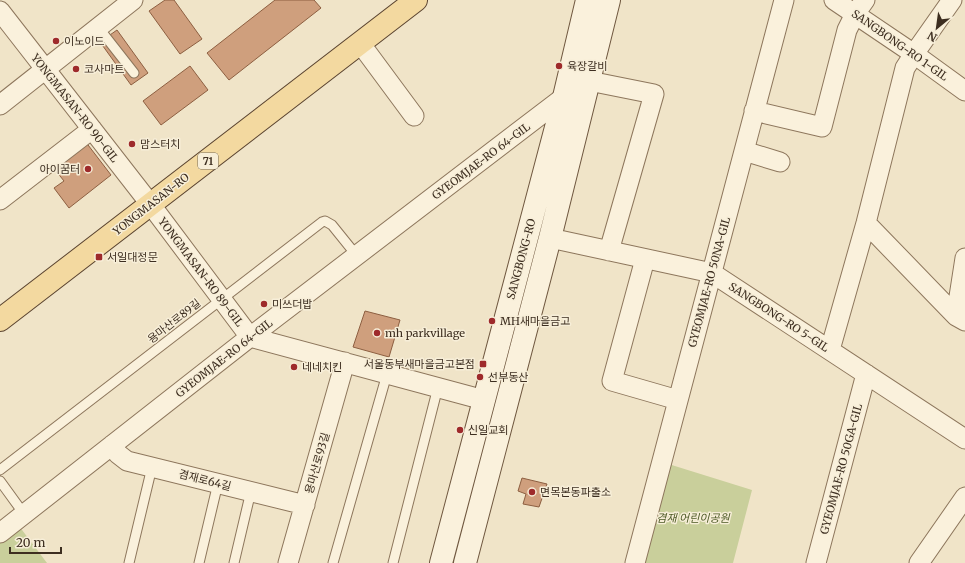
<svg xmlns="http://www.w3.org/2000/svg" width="965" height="563" font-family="Merriweather,'Noto Sans KR',serif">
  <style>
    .green { fill: #c9cf9b }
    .building { fill: #cf9f7d; stroke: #8d5f41 }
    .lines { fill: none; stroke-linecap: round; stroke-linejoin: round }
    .lane-casing { stroke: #8d765c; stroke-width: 11 }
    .street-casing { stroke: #8d765c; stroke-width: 21 }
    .secondary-casing { stroke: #6f573f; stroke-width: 24 }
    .primary-casing { stroke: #5b4430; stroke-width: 24 }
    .lane { stroke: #faf1dc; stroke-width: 9 }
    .street { stroke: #faf1dc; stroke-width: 19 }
    .secondary { stroke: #faf1dc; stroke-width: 22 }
    .primary { stroke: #f3d9a0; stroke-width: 22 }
    .poi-dot { fill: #9e2a2b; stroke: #f7eed8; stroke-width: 1.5 }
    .labels { text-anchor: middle; stroke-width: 3; stroke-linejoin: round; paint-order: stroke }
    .shield { fill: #f7eed8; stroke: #756857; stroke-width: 1 }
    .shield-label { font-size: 10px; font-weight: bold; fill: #3d2e20 }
    .poi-label { font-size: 11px; fill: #3d2e20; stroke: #f7eed8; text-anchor: start }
    .street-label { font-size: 11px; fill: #3d2e20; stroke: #f7eed8 }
    .park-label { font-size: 11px; font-style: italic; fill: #4d5a26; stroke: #f7eed8 }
  </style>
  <rect width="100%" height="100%" fill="#f0e4c8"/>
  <!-- green -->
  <path class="green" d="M662,462l90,28 -19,73h-91z
    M16,522l31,41h-47v-28z"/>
  <!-- building -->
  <path class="building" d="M165,0h9l28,39 -22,15 -31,-43z
    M275,0h39l7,8 -92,72 -22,-27z
    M117,30l31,43 -17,12 -31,-43z
    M190,66l18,24 -47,35 -18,-24z
    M85,141l26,34 -42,33 -15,-20 10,-7 -12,-15z
    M365,311l35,9 -11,37 -36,-10z
    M522,478l25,6 -8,23 -16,-3 3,-10 -8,-3z"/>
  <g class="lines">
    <!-- lane casing -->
    <g class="lane-casing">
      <path id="lane" d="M98,27l36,46
        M0,470l322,-248 3,-1 7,4 25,31
        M0,481l24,33
        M129,563l23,-96
        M199,563l19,-80
        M234,563l17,-72
        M333,563l54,-189
        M393,563l45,-176"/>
    </g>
    <!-- street casing -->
    <g class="street-casing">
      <path id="street" d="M834,0l80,54 51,37
        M0,11l151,194 99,132 234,63
        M360,43l54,73
        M589,81l65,13 -45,157
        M0,105l133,-105
        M754,111l68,16 25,-97 8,-16 10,-14
        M744,151l36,11
        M0,200l92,-71
        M866,223l90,93 9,5
        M550,238l162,35 253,166
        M645,259l-33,122 66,19
        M956,316l9,-58
        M830,350l36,-127 39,-155 9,-14 38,-54
        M112,445l6,9 9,7 178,44
        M0,533l250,-196 314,-240
        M288,563l57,-201
        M635,563l149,-563
        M816,563l50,-189
        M919,563l46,-66"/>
    </g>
    <!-- secondary casing -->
    <g class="secondary-casing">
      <path id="secondary" d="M441,563l123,-466 23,-97
        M465,563l85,-325 59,-238"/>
    </g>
    <!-- primary casing -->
    <g class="primary-casing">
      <path id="primary" d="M0,320l416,-320"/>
    </g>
    <!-- lane -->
    <use href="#lane" class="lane"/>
    <!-- street -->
    <use href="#street" class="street"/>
    <!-- secondary -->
    <use href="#secondary" class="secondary"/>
    <!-- primary -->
    <use href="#primary" class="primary"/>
  </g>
  <!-- markers -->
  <g class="poi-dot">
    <circle cx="56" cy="41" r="4"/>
    <circle cx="559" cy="66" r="4"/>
    <circle cx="76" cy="69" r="4"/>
    <circle cx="132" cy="144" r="4"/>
    <circle cx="88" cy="169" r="4"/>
    <rect x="95" y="253" width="8" height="8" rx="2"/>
    <circle cx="264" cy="304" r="4"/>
    <circle cx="492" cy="321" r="4"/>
    <circle cx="377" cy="333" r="4"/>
    <rect x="479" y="360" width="8" height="8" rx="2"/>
    <circle cx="294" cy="367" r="4"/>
    <circle cx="480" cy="377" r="4"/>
    <circle cx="460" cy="430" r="4"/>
    <circle cx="532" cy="492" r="4"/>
  </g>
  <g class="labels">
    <!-- shield labels -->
    <rect class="shield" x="198" y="153" width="20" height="16" rx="3"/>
    <g class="shield-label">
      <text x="208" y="165">71</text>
    </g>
    <!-- poi labels -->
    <g class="poi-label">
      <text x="64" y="45">이노이드</text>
      <text x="567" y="70">육장갈비</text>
      <text x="84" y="73">코사마트</text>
      <text x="140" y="148">맘스터치</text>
      <text x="80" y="173" text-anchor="end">아이꿈터</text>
      <text x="107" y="261">서일대정문</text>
      <text x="272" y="308">미쓰더밥</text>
      <text x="500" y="325">MH새마을금고</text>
      <text x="385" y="337">mh parkvillage</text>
      <text x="475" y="368" text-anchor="end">서울동부새마을금고본점</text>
      <text x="302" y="371">네네치킨</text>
      <text x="488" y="381">선부동산</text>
      <text x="468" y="434">신일교회</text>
      <text x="540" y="496">면목본동파출소</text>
    </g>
    <!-- street labels -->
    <g class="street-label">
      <text transform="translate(900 45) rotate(35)" y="4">SANGBONG-RO 1-GIL</text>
      <text transform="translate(75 108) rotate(52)" y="4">YONGMASAN-RO 90-GIL</text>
      <text transform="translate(481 161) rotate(-37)" y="4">GYEOMJAE-RO 64-GIL</text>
      <text transform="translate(151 204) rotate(-38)" y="4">YONGMASAN-RO</text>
      <text transform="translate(521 259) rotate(-75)" y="4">SANGBONG-RO</text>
      <text transform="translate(201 272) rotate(53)" y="4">YONGMASAN-RO 89-GIL</text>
      <text transform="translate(709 282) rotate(-75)" y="4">GYEOMJAE-RO 50NA-GIL</text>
      <text transform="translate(779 317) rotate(33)" y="4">SANGBONG-RO 5-GIL</text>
      <text transform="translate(174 321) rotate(-38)" y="4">용마산로89길</text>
      <text transform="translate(224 358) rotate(-38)" y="4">GYEOMJAE-RO 64-GIL</text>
      <text transform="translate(317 463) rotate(-74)" y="4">용마산로93길</text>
      <text transform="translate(841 469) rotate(-75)" y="4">GYEOMJAE-RO 50GA-GIL</text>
      <text transform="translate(205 480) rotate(14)" y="4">겸재로64길</text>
    </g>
    <!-- park labels -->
    <g class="park-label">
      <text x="693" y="522">겸재 어린이공원</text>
    </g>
  </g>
  <!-- north arrow -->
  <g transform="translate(937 28) rotate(209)" stroke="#f7eed8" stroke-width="3" paint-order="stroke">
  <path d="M0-3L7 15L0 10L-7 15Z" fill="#3d2e20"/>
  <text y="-6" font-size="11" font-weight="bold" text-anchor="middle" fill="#3d2e20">N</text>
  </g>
  <!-- scale -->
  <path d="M10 547v6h51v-6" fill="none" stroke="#3d2e20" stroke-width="2"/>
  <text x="16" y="547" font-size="12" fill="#3d2e20" stroke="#f7eed8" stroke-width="3" paint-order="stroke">20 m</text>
</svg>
